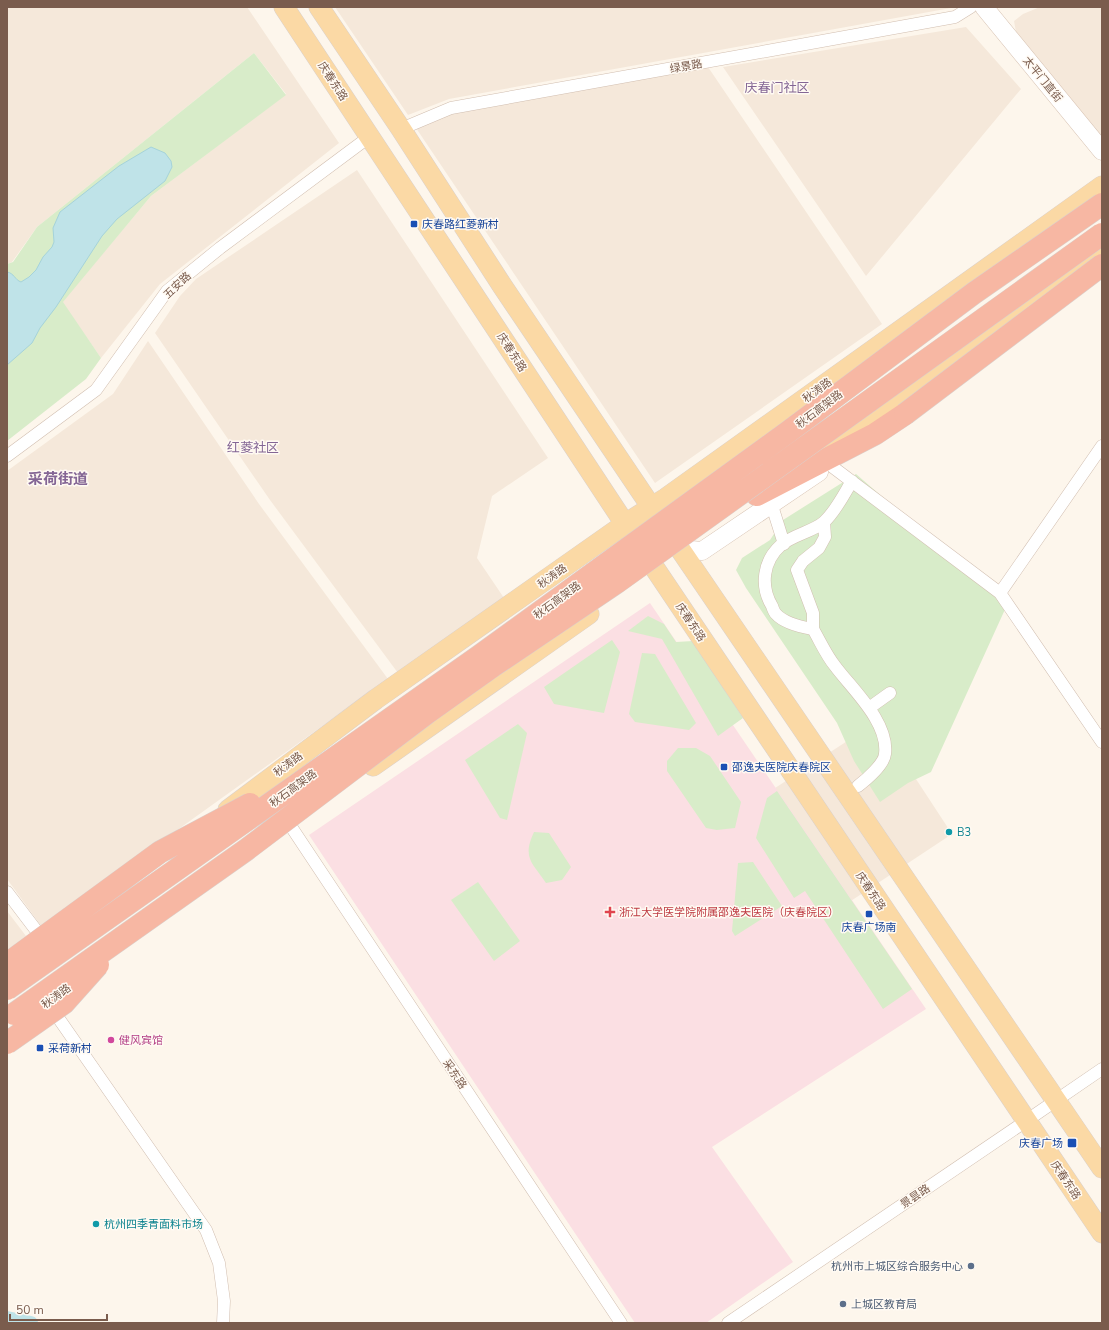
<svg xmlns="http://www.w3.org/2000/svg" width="1109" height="1330" font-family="'Nunito Sans','Noto Sans SC',sans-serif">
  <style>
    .residential { fill: #f5e8da }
    .medical { fill: #fbdfe3 }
    .green { fill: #d8ecc9 }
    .water { fill: #bfe3e8; stroke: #a5d3da }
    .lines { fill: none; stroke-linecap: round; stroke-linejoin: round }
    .canal { stroke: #bfe3e8; stroke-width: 14 }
    .street-casing { stroke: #d1beb0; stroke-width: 13 }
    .secondary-casing { stroke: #d6c0b0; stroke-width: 19 }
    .primary-casing { stroke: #dad1cd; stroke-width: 21 }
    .highway-casing { stroke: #dad1cd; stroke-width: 23 }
    .street { stroke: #fff; stroke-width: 12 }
    .secondary { stroke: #fff; stroke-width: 18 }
    .primary { stroke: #fbd9a5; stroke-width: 20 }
    .highway { stroke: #f7b7a3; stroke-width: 22 }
    .highway-bridge-casing { stroke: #dad1cd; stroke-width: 23; stroke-linecap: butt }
    .highway-bridge { stroke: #f7b7a3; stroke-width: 22 }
    .transit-dot { fill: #1a4fb4; stroke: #fffaf3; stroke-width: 1.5 }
    .culture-dot { fill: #0f9aa8; stroke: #fffaf3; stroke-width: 1.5 }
    .health-dot { fill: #e0444e; stroke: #fffaf3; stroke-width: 1.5 }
    .hotel-dot { fill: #d1479c; stroke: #fffaf3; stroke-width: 1.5 }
    .service-dot { fill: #5c6f8a; stroke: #fffaf3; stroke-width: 1.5 }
    .labels { text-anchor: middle; stroke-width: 3; stroke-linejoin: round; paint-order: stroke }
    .street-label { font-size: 11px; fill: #7a5c4d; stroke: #fffaf3 }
    .transit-label { font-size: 11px; fill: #164399; stroke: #fffaf3; text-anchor: start }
    .culture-label { font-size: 11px; fill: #0d838f; stroke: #fffaf3; text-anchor: start }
    .health-label { font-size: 11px; fill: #be3a42; stroke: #fffaf3; text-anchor: start }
    .hotel-label { font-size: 11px; fill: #b23c85; stroke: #fffaf3; text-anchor: start }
    .service-label { font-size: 11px; fill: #4e5e75; stroke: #fffaf3; text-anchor: end }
    .quarter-label { font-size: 13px; fill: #846695; stroke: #fffaf3 }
    .district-label { font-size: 15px; font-weight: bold; fill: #846695; stroke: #fffaf3 }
  </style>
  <rect width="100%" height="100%" fill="#fdf6ec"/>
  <!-- residential -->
  <path class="residential" d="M7,7h240l92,136 -179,141 -59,74 -39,-56 89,-106 135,-102 -32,-41 -217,174 -25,35 -5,2z
    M335,7h616v1l-502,91 -41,16z
    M1040,7h62v130l-86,-105 -2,-11 9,-7z
    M966,27l55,62 -155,187 -143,-209z
    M708,67l174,257 -227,159 -239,-355 34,-16z
    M357,170l191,288 -56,38 -15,62 27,40 -106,75 -128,-173 -115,-167 25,-37 16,-17z
    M148,341l111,163 129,175 -346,248 -35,-48v-408l106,-77z
    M878,721l74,113 -151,100 -75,-114z
    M7,911l19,25 -19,14z"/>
  <!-- medical -->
  <path class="medical" d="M650,603l276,406 -214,138 81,115 -87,61h-71l-326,-488z"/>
  <!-- green -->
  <path class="green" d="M254,53l32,42 -135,101 -88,106 38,56 -15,21 -79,62v-177l6,-2 24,-35z
    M856,474l151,131 -76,167 -23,11 -28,19 -26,-41 -17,-38 -91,-135 -10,-18 6,-12 28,-18 13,-20z
    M648,616l16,8 12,18 17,-1 50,77 -25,18 -56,-97 -34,-8z
    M612,640l8,12 -16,61 -50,-9 -10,-17z
    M642,653l13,1 41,69 -7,7 -54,-8 -6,-8z
    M518,724l9,9 -20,87 -7,-2 -35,-58z
    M678,748h18l14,8 31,46 -6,26 -18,2 -11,-2 -39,-57v-10z
    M777,791l135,198 -29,20 -78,-118 -11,7 -38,-60 11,-40z
    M534,832l15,1 22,34 -9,13 -16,3c-14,-21 -24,-25 -12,-51z
    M753,862l29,44 -47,30 -3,-5 6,-68z
    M478,882l42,59 -26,20 -43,-61z"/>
  <!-- water -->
  <path class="water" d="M151,147l14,6 6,8 1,6 -7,14 -48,38 -15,17 -46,71 -16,21 -8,15 -25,22v-93c7,1 8,8 14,10l8,-5 7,-7 7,-13 9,-10 2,-5 -1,-14 7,-16 59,-46z"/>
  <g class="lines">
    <!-- canal -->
    <path class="canal" d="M7,1318l24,5"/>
    <!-- street casing -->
    <g class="street-casing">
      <path id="street" d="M401,129l50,-21 504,-91 16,-10
        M7,456l89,-66 71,-99 53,-43 149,-111
        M830,465l170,128 102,149
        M852,481c-8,13 -16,30 -28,41 -10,9 -31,13 -43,23 -18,16 -21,41 -9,61 1,3 2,6 4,8 8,9 25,13 37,15 7,12 13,26 22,37 17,23 54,56 50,88 -1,10 -18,25 -27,32
        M774,512l10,32
        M1000,593l102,-147
        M813,629v-16l-16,-43 6,-9 16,-13 6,-11 -1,-15
        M869,708l21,-15
        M290,825l331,498
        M7,892l38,50
        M50,1006l156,224 13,33 5,38 -1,22
        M728,1323l298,-202 76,-52"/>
    </g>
    <!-- secondary casing -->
    <g class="secondary-casing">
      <path id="secondary" d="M984,7l118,144
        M680,549l22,2 117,-79"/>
    </g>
    <!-- primary casing -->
    <g class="primary-casing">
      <path id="primary" d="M284,7l341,517 477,709
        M319,7l82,122 102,158 149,221 450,660
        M824,451l59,-39 219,-161
        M373,766l216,-152
        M228,810l148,-111 249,-175 41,-26 436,-312"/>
    </g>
    <!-- highway casing -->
    <g class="highway-casing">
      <path id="highway" d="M757,495l118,-61 30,-20"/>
    </g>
    <!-- street -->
    <use href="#street" class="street"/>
    <!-- secondary -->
    <use href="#secondary" class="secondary"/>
    <!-- primary -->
    <use href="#primary" class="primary"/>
    <!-- highway -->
    <use href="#highway" class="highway"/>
    <!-- highway-bridge casing -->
    <g class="highway-bridge-casing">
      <path id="highway-bridge" d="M905,414l197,-149
        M7,964l153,-112 90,-48
        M7,989l471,-332 310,-225 186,-139 128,-89
        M14,1014l232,-164 181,-137 66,-47 123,-83 486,-349
        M7,1043l57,-40 34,-38"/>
    </g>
    <!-- highway-bridge -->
    <use href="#highway-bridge" class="highway-bridge"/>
  </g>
  <!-- markers -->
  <g class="transit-dot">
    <rect x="410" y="220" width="8" height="8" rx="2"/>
    <rect x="720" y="763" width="8" height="8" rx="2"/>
    <rect x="865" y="910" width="8" height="8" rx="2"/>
    <rect x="36" y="1044" width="8" height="8" rx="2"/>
    <rect x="1067" y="1138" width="10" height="10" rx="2"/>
  </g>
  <g class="culture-dot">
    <circle cx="949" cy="832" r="4"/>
    <circle cx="96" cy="1224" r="4"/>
  </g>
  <path class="health-dot" d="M608 906h4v4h4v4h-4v4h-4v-4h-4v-4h4z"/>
  <circle class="hotel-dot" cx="111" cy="1040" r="4"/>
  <g class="service-dot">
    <circle cx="971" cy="1266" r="4"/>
    <circle cx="843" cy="1304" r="4"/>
  </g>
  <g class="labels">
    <!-- street labels -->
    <g class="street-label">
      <text transform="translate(686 66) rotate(-10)" y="4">绿景路</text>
      <text transform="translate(1043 79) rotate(51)" y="4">太平门直街</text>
      <text transform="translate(333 81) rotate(57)" y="4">庆春东路</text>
      <text transform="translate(177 285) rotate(-43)" y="4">五安路</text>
      <text transform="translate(512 352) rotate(57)" y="4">庆春东路</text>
      <text transform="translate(817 390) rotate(-36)" y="4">秋涛路</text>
      <text transform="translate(819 409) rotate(-37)" y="4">秋石高架路</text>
      <text transform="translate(552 576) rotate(-35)" y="4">秋涛路</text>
      <text transform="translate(557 600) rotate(-36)" y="4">秋石高架路</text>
      <text transform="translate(691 622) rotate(56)" y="4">庆春东路</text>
      <text transform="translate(288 764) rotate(-37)" y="4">秋涛路</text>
      <text transform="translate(293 788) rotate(-36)" y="4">秋石高架路</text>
      <text transform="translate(871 891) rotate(56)" y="4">庆春东路</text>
      <text transform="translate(56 996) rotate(-36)" y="4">秋涛路</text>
      <text transform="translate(455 1074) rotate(56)" y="4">采东路</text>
      <text transform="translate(1066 1180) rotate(56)" y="4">庆春东路</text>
      <text transform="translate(915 1196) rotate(-34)" y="4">景昙路</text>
    </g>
    <!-- transit labels -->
    <g class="transit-label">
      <text x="422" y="228">庆春路红菱新村</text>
      <text x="732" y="771">邵逸夫医院庆春院区</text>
      <text x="869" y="931" text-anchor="middle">庆春广场南</text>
      <text x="48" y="1052">采荷新村</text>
      <text x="1063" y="1147" text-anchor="end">庆春广场</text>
    </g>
    <!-- culture labels -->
    <g class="culture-label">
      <text x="957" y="836">B3</text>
      <text x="104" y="1228">杭州四季青面料市场</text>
    </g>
    <!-- health labels -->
    <g class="health-label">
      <text x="619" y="916">浙江大学医学院附属邵逸夫医院（庆春院区）</text>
    </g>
    <!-- hotel labels -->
    <g class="hotel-label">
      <text x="119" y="1044">健风宾馆</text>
    </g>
    <!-- service labels -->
    <g class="service-label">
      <text x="963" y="1270">杭州市上城区综合服务中心</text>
      <text x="851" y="1308" text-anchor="start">上城区教育局</text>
    </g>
    <!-- quarter labels -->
    <g class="quarter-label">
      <text x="777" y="92">庆春门社区</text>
      <text x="253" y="452">红菱社区</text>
    </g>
    <!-- district labels -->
    <g class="district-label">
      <text x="58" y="484">采荷街道</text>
    </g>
  </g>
  <!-- border -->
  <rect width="1109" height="1330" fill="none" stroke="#7a5c4d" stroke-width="16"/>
  <!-- scale -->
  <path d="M10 1314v6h97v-6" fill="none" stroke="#7a5c4d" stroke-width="2"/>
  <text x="16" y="1314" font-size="12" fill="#7a5c4d" stroke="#fffaf3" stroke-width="3" paint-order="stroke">50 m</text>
</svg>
